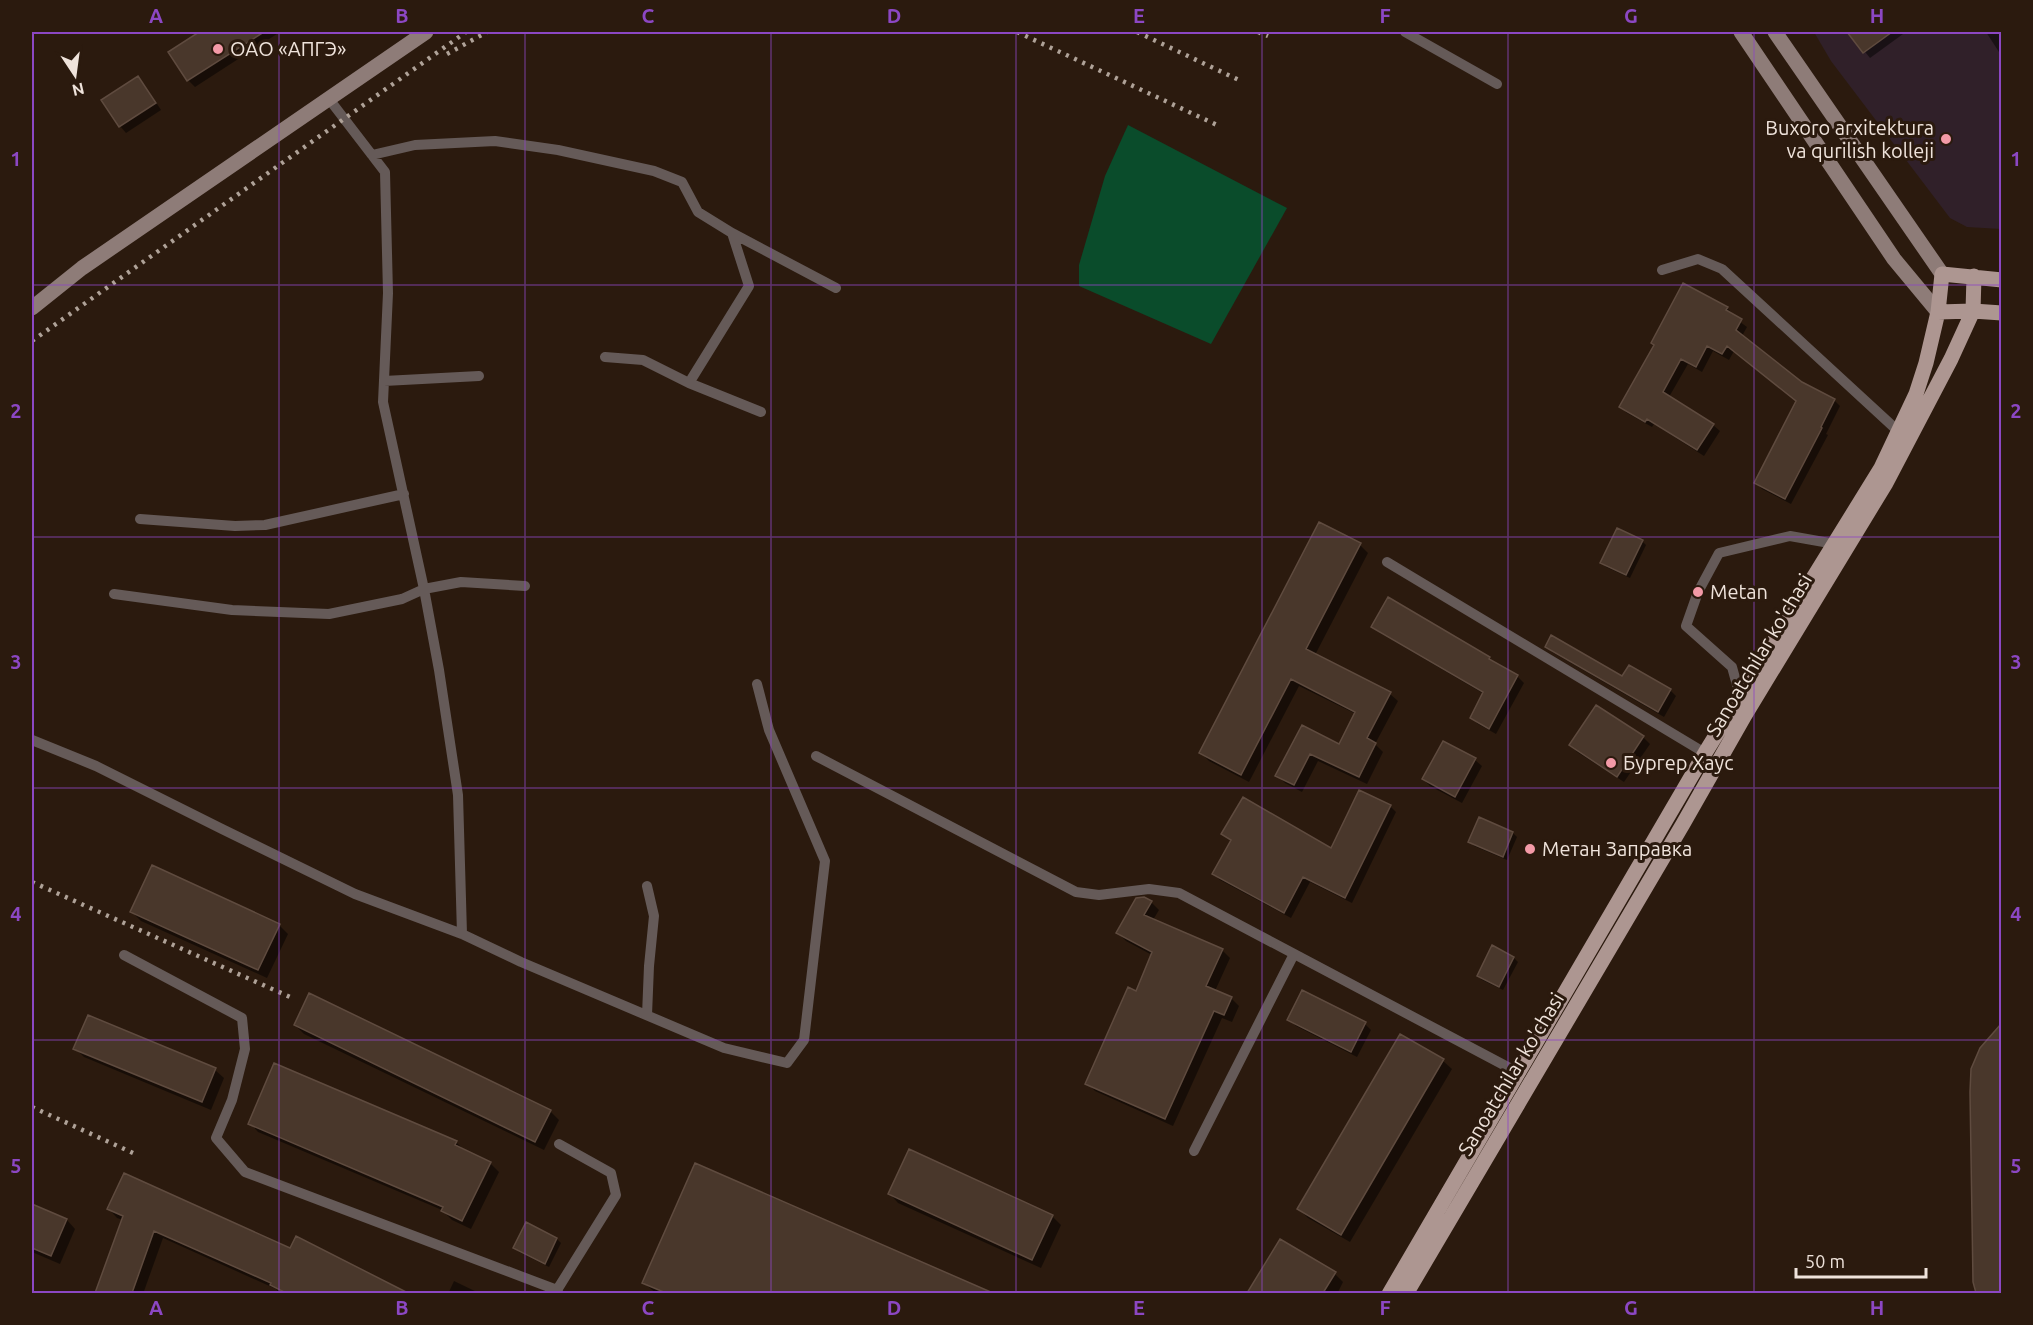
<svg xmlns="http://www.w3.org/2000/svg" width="2033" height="1325" font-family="Ubuntu,sans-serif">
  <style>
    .education { fill: #302029 }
    .green { fill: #0a4c2b }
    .shadow { fill: #0007 }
    .building { fill: #49372b; stroke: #5f4b3f; stroke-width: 1.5 }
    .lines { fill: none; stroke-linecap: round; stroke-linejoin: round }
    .lane { stroke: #655a58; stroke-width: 10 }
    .secondary { stroke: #8e7c78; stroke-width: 15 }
    .primary { stroke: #ad9691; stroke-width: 15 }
    .rail { stroke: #afa298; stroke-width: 4.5; stroke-dasharray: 3 6; stroke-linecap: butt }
    .grid { fill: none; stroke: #8c47c3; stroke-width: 1.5; stroke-opacity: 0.55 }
    .poi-dot { fill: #f39aa7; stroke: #2b1a0e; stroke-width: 2 }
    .labels { text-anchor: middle; stroke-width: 6; stroke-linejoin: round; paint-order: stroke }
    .poi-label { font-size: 20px; fill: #efe3db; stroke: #2b1a0e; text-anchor: start }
    .street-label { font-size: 20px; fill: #efe3db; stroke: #2b1a0e }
    .neatline { fill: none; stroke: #8c47c3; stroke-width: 2 }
    .grid-label { font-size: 20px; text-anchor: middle; font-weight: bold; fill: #8c47c3 }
  </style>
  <rect width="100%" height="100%" fill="#2b1a0e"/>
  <!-- education -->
  <path class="education" d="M1814,32h187v197l-34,-2 -17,-9 -119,-157z"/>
  <!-- green -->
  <path class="green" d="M1128,125l159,83 -76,136 -132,-58v-21l26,-89z"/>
  <!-- shadow -->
  <path class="shadow" d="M202,32h78l-85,55 -7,-7 -18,-28z
    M1849,32h52l2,2 -33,24z
    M1986,32h16v22l-3,-2z
    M138,78l6,6 17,26 -35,23 -6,-7z
    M1727,308l6,6 -1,2 15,11 -5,9 59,48 33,16 6,6 -14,28 2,1 -37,69 -29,-15 -7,-7 43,-80 -64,-51 -5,9 -16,-9 -11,21 -14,-8 -19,33 44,28 7,6 -16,25 -50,-32 -2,3 -25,-14 -7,-6z
    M1320,524l40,21 8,8 -53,102 75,39 8,7 -23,43 8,8 -16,32 -49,-23 -16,31 -17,-9 -8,-8 25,-48 38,20 16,-33 -57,-28 -50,96 -40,-21 -8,-8z
    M1642,541l4,4 -16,33 -24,-11 -4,-4z
    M1373,626l116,32 7,7 21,11 7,7 -28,51 -18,-10 -7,-6 13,-24 -104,-61z
    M1547,646l76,32 47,12 6,6 -12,21 -112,-65z
    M1643,737l7,7 -26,38 -47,-30 -6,-7z
    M1443,743l32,17 7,6 -20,37 -32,-17 -7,-7z
    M1390,806l6,6 -44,91 -42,-21 -19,36 -71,-38 -6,-6 18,-33 -9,-7 108,16z
    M1480,819l33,14 4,4 -10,23 -33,-14 -4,-4z
    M1151,902l8,8 -6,10 69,30 8,8 -15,33 16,7 8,8 -7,16 -10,-4 -49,108 -78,-35 -8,-8 50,-90 15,-38 -26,-14 -8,-8z
    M132,912l147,13 9,9 -21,44 -126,-57z
    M1514,958l4,4 -15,28 -21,-10 -4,-4z
    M88,1017l127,53 9,8 -13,32 -127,-53 -9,-9z
    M1289,1019l76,5 6,6 -14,27 -61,-31z
    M295,1025l255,86 9,9 -15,30 -240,-116z
    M2002,1029v265h-25l-3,-12 22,-250z
    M1443,1061l9,8 -102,173 -42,-24 -9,-9z
    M250,1123l206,19 9,9 25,12 9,9 -28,57 -19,-9 -10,-10 -184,-78z
    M695,1165l295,129h-333l-13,-11z
    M890,1194l162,22 9,9 -20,43 -143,-65z
    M32,1205l35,15 8,9 -15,35 -28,-12z
    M109,1209l181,41 7,-12 108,56h-125l-4,-5 -113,-51 -20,56h-46l26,-74 -6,-2z
    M526,1224l31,15 4,4 -12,24 -30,-15 -4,-4z
    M1281,1241l54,33 8,8 -6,12h-88z
    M454,1281l27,13h-33z"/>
  <!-- building -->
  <path class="building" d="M199,32h65l-77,49 -19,-29z
    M1847,32h45l-29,21z
    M138,76l18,27 -37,24 -18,-27z
    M1683,283l45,24 -2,3 16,9 -6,11 66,52 33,17 -14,28 1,1 -37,71 -31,-16 42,-82 -69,-55 -5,8 -15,-8 -11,21 -15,-8 -18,33 51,32 -17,26 -50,-31 -2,3 -26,-15 35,-62 -3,-2z
    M1319,522l42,21 -55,106 85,43 -24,46 9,5 -17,34 -49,-23 -16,31 -19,-9 27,-51 37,19 16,-32 -64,-33 -50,96 -42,-22z
    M1617,528l26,12 -17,35 -26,-12z
    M1388,597l102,60 -1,2 29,16 -29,54 -19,-11 13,-26 -112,-65z
    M1551,635l71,41 7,-11 42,24 -13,23 -113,-65z
    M1596,705l48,31 -27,41 -48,-32z
    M1443,741l33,17 -21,39 -33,-18z
    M1359,790l32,15 -46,93 -42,-21 -19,36 -72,-39 19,-34 -10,-6 22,-37 88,51z
    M1479,817l34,15 -10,25 -35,-15z
    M152,865l128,59 -22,46 -128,-58z
    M1144,897l8,4 -8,14 79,34 -17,37 26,11 -8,18 -10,-4 -49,108 -80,-35 43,-97 8,4 16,-39 -36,-19 20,-35z
    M1492,945l22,12 -15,30 -22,-11z
    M1302,990l64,32 -15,30 -64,-32z
    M309,993l242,117 -16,32 -241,-117z
    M88,1015l128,53 -14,34 -129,-53z
    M2001,1024v269h-25l-3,-11 -3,-190 1,-23 9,-21z
    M1400,1034l44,25 -103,176 -44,-26z
    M274,1063l183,78 -2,4 36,17 -29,59 -21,-10 2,-4 -195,-83z
    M909,1149l144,66 -21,45 -144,-66z
    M695,1163l298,130h-327l-24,-10z
    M124,1173l166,75 6,-12 112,57h-122l-16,-8 1,-2 -117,-52 -22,62h-37l28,-77 -16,-7z
    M32,1204l35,15 -16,37 -19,-8z
    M526,1222l31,16 -12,26 -32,-16z
    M1280,1239l56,33 -13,21h-76z"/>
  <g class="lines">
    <!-- lane -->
    <path class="lane" d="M1405,32l92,52
      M329,99l56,73 3,121 -5,109 41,187 15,81 19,125 4,139
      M372,155l43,-10 80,-4 63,9 96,21 28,11 16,30 34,21 17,53 -60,97
      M732,233l104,55
      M1662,270l36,-11 24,10 176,162
      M605,357l38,3 46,23 72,29
      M384,381l95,-5
      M140,519l95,7 30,-1 139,-31
      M1387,562l318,191
      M114,594l118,16 97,4 73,-15 22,-10 37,-7 64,4
      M1740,696l-8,-29 -46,-41 12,-34 21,-39 71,-17 45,8
      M32,740l64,26 126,63 133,65 107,40 59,28 203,86 63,15 17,-23 21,-179 -56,-131 -12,-46
      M816,756l260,136 23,3 50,-6 30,4 340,180
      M647,886l7,30 -5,50 -2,49
      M124,955l118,63 3,31 -13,51 -16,38 29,34 312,118 2,4
      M1194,1151l100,-197
      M557,1290l59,-95 -5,-22 -52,-29"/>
    <!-- secondary -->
    <path class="secondary" d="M1741,32l153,227 44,53
      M1775,32l167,242
      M32,308l50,-40 344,-236"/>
    <!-- primary -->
    <path class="primary" d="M1938,312l35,-1 29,2
      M1389,1294l316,-541 176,-285 35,-74 10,-31 12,-51 4,-38 60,6
      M1406,1294l277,-470 62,-109 141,-232 65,-124 22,-48 1,-35"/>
    <!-- rail -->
    <path class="rail" d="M1017,32l200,93
      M1137,32l104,49
      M1258,32l10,4
      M447,54l40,-22
      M32,341l434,-309
      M32,882l258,115
      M32,1107l101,46"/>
  </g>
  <!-- grid -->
  <path class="grid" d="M279,32v1262M525,32v1262M771,32v1262M1016,32v1262M1262,32v1262M1508,32v1262M1754,32v1262M32,285h1970M32,537h1970M32,788h1970M32,1040h1970"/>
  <!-- markers -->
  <g class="poi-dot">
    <circle cx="218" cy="49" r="6"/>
    <circle cx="1946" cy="139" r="6"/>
    <circle cx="1698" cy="592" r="6"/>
    <circle cx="1611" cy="763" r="6"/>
    <circle cx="1530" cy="849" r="6"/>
  </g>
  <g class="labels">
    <!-- poi labels -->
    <g class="poi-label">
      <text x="230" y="56">ОАО «АПГЭ»</text>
      <text x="1934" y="135" text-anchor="end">Buxoro arxitektura<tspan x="1934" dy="23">va qurilish kolleji</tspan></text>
      <text x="1710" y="599">Metan</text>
      <text x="1623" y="770">Бургер Хаус</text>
      <text x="1542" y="856">Метан Заправка</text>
    </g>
    <!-- street labels -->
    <g class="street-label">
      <text transform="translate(1759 655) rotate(-59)" y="7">Sanoatchilar ko'chasi</text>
      <text transform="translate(1511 1074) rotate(-59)" y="7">Sanoatchilar ko'chasi</text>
    </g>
  </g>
  <!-- border -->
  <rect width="2033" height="1325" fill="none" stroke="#2b1a0e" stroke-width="66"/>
  <!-- north arrow -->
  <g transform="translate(75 75) rotate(167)" stroke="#2b1a0e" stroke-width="4.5" paint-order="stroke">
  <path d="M0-4.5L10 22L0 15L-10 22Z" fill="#efe3db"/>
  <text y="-9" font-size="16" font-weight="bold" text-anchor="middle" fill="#efe3db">N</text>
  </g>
  <!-- scale -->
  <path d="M1796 1268v9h130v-9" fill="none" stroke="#efe3db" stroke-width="3"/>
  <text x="1805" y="1268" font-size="18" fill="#efe3db" stroke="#2b1a0e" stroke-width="4.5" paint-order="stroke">50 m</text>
  <rect x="33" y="33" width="1967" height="1259" class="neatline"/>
  <g class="grid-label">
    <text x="156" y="23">A</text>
    <text x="402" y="23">B</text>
    <text x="648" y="23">C</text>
    <text x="894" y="23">D</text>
    <text x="1139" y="23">E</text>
    <text x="1385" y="23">F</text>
    <text x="1631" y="23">G</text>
    <text x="1877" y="23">H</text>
    <text x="16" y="166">1</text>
    <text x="2016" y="166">1</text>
    <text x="16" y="418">2</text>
    <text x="2016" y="418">2</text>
    <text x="16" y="669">3</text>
    <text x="2016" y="669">3</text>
    <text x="16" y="921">4</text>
    <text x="2016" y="921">4</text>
    <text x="16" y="1173">5</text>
    <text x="2016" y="1173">5</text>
    <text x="156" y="1315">A</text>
    <text x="402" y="1315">B</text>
    <text x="648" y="1315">C</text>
    <text x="894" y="1315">D</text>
    <text x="1139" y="1315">E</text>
    <text x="1385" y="1315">F</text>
    <text x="1631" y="1315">G</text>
    <text x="1877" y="1315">H</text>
  </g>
</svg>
